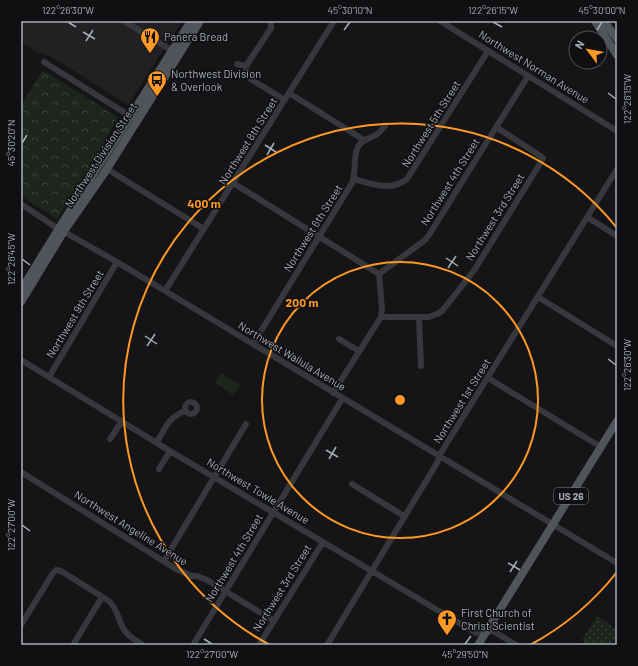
<svg xmlns="http://www.w3.org/2000/svg" width="638" height="666" font-family="Barlow,sans-serif">
  <style>
    .built { fill: #212124 }
    .grass { fill: url(#grass-dots) }
    .forest { fill: url(#forest-crowns) }
    .pitch { fill: #1d251d }
    .lines { fill: none; stroke-linecap: round; stroke-linejoin: round }
    .minor { stroke: #36383c; stroke-width: 6 }
    .major { stroke: #51555b; stroke-width: 8 }
    .ticks { fill: none; stroke: #a6aeb8; stroke-width: 1.5 }
    .ring { fill: none; stroke: #ff9825; stroke-width: 2 }
    .labels { text-anchor: middle; stroke-width: 3; stroke-linejoin: round; paint-order: stroke }
    .shield { fill: #101012; stroke: #797f86; stroke-width: 1 }
    .shield-label { font-size: 10px; font-weight: bold; fill: #a6aeb8 }
    .poi-label { font-size: 11px; fill: #a6aeb8; stroke: #101012; text-anchor: start }
    .street-label { font-size: 11px; fill: #a6aeb8; stroke: #101012 }
    .centre { fill: #ff9825; stroke: #101012; stroke-width: 2 }
    .ring-label { font-size: 12px; text-anchor: middle; font-weight: bold; fill: #ff9825; stroke: #101012; stroke-width: 3; stroke-linejoin: round; paint-order: stroke }
    .neatline { fill: none; stroke: #a6aeb8; stroke-width: 1.5 }
    .ticks-label { font-size: 10px; text-anchor: middle; fill: #a6aeb8 }
  </style>
  <defs>
    <pattern id="grass-dots" width="8" height="8" patternUnits="userSpaceOnUse"><rect width="8" height="8" fill="#1d251d"/><path d="M2 2h.1M6 6h.1" fill="none" stroke="#3b423c" stroke-width="1.8" stroke-linecap="round"/></pattern>
    <pattern id="forest-crowns" width="20" height="18" patternUnits="userSpaceOnUse"><rect width="20" height="18" fill="#1d251d"/><path d="M2 6a3 3 0 1 1 6 0M12 15a3 3 0 1 1 6 0" fill="none" stroke="#3b423c"/></pattern>
  </defs>
  <rect width="100%" height="100%" fill="#151517"/>
  <!-- built -->
  <path class="built" d="M21,21h161l-54,84 -76,-48 -15,-5 -16,-10z"/>
  <!-- grass -->
  <path class="grass" d="M597,616l20,14v4l-6,11h-29l2,-3 -2,-2z"/>
  <!-- forest -->
  <path class="forest" d="M43,70l75,47 -4,6 1,1 -12,19 3,2 -49,74 -36,-23v-91z"/>
  <!-- pitch -->
  <path class="pitch" d="M221,373l19,12 -7,10 -18,-12z"/>
  <g class="lines">
    <!-- minor -->
    <path class="minor" d="M124,21l50,31
      M271,21v7l-25,38c0,7 1,10 6,14l33,20
      M440,21l177,110
      M44,62l89,56
      M237,64l9,2
      M289,93l75,47
      M107,169l97,60
      M354,179c19,5 36,13 53,0l81,-128
      M233,183l146,91
      M21,204l33,22 63,36 500,301
      M587,217l30,19
      M165,291l169,-270
      M538,297l79,49
      M381,317h48l10,-4 4,-3 32,-41 66,-107 2,-4 -4,-3 -43,-28
      M419,318l2,48
      M339,339l20,12
      M253,344l99,-161c5,-13 0,-27 7,-38 5,-6 11,-7 17,-10 3,-2 6,-6 9,-9
      M21,360l149,91 306,182 17,-2 23,14
      M49,377l68,-115
      M488,378l113,69
      M333,393l48,-76 1,-8 -3,-35 46,-34 4,-5 99,-159
      M185 408a6 6 0 1 1 12 0a6 6 0 1 1-12 0Z
      M110,439l12,-18
      M157,442c8,-14 12,-25 28,-31
      M159,469l11,-18
      M21,472l155,97 15,7h6l10,4 67,41
      M352,484l52,32
      M164,561l82,-137
      M21,625l32,-52 3,-3 5,1 48,30c9,9 8,15 13,25 4,9 13,14 21,19
      M73,645l29,-48
      M193,645l149,-246
      M259,645l64,-103
      M327,645l110,-182 5,-12 175,-282"/>
    <!-- major -->
    <path class="major" d="M595,21l22,34
      M604,21l13,18
      M21,290l38,-62 132,-207
      M21,302l43,-71 39,-56 97,-154
      M478,645l139,-224"/>
  </g>
  <!-- ticks -->
  <path class="ticks" d="M68,22l8,5M493,22l9,5M344,30l6,-8M597,30l5,-8M83,32l12,7M86,41l7,-11M608,93l8,6M22,143l5,-8M265,145l11,7M267,155l7,-12M446,258l12,8M22,259l8,6M448,268l8,-12M145,336l12,8M147,346l8,-12M608,359l8,6M326,450l12,7M329,459l7,-12M22,525l8,6M508,563l12,7M510,572l7,-11M204,639l8,5M465,644l6,-8"/>
  <!-- distance rings -->
  <g class="ring">
    <circle cx="400" cy="400" r="138"/>
    <path d="M617 572A277 277 0 0 1 530 645M270 645A277 277 0 1 1 617 228"/>
  </g>
  <!-- icons -->
  <defs>
    <g id="restaurant-pin" transform="scale(1)"><path d="M0 17L-7.5 6A9.5 9.5 0 1 1 7.5 6Z" fill="#ff9825" stroke="#101012"/><path d="M-5-6h1v4h1v-4h1v4h1v-4h1v5L-1.5 .5V6h-2V.5L-5-1ZM5-6V6H3V1.5H1.5Q1.5-4 5-6Z" fill="#111"/></g>
    <g id="bus-pin" transform="scale(1)"><path d="M0 17L-7.5 6A9.5 9.5 0 1 1 7.5 6Z" fill="#ff9825" stroke="#101012"/><path d="M-5-6H5V4H4V6H2V4H-2V6H-4V4H-5ZM-3.5-4V0h7V-4ZM-3.5 1.2v1.5H-2V1.2ZM2 1.2v1.5H3.5V1.2Z" fill="#111"/></g>
    <g id="church-pin" transform="scale(1)"><path d="M0 17L-7.5 6A9.5 9.5 0 1 1 7.5 6Z" fill="#ff9825" stroke="#101012"/><path d="M-1.2-6h2.4v3.5h3.3v2.4h-3.3V6h-2.4V-.1h-3.3v-2.4h3.3Z" fill="#111"/></g>
  </defs>
  <g fill-rule="evenodd">
    <use href="#restaurant-pin" x="150" y="37"/>
    <use href="#bus-pin" x="157" y="80"/>
    <use href="#church-pin" x="447" y="619"/>
  </g>
  <g class="labels">
    <!-- shield labels -->
    <rect class="shield" x="554" y="488" width="34" height="16" rx="3"/>
    <g class="shield-label">
      <text x="571" y="500">US 26</text>
    </g>
    <!-- poi labels -->
    <g class="poi-label">
      <text x="164" y="41">Panera Bread</text>
      <text x="171" y="78">Northwest Division<tspan x="171" dy="13">&amp; Overlook</tspan></text>
      <text x="461" y="617">First Church of<tspan x="461" dy="13">Christ Scientist</tspan></text>
    </g>
    <!-- street labels -->
    <g class="street-label">
      <text transform="translate(534 67) rotate(32)" y="4">Northwest Norman Avenue</text>
      <text transform="translate(431 124) rotate(-58)" y="4">Northwest 5th Street</text>
      <text transform="translate(248 141) rotate(-58)" y="4">Northwest 8th Street</text>
      <text transform="translate(101 155) rotate(-57)" y="4">Northwest Division Street</text>
      <text transform="translate(450 182) rotate(-58)" y="4">Northwest 4th Street</text>
      <text transform="translate(495 217) rotate(-58)" y="4">Northwest 3rd Street</text>
      <text transform="translate(313 228) rotate(-58)" y="4">Northwest 6th Street</text>
      <text transform="translate(75 314) rotate(-59)" y="4">Northwest 9th Street</text>
      <text transform="translate(292 356) rotate(31)" y="4">Northwest Wallula Avenue</text>
      <text transform="translate(462 401) rotate(-58)" y="4">Northwest 1st Street</text>
      <text transform="translate(258 491) rotate(31)" y="4">Northwest Towle Avenue</text>
      <text transform="translate(131 528) rotate(32)" y="4">Northwest Angeline Avenue</text>
      <text transform="translate(234 558) rotate(-59)" y="4">Northwest 4th Street</text>
      <text transform="translate(282 588) rotate(-58)" y="4">Northwest 3rd Street</text>
    </g>
  </g>
  <circle cx="400" cy="400" r="6" class="centre"/>
  <g class="ring-label">
    <text x="204" y="208">400 m</text>
    <text x="302" y="307">200 m</text>
  </g>
  <!-- border -->
  <rect width="638" height="666" fill="none" stroke="#101012" stroke-width="44"/>
  <!-- north arrow -->
  <g transform="translate(588 50) rotate(302)"><circle r="19" fill="#101012" stroke="#4c4f54"/>
  <path d="M0-3L7 15L0 10L-7 15Z" fill="#ff9825"/>
  <text y="-6" font-size="11" font-weight="bold" text-anchor="middle" fill="#a6aeb8">N</text>
  </g>
  <rect x="22" y="22" width="594" height="622" class="neatline"/>
  <g class="ticks-label">
    <text x="68" y="14">122°26'30"W</text>
    <text x="350" y="14">45°30'10"N</text>
    <text x="493" y="14">122°26'15"W</text>
    <text x="602" y="14">45°30'00"N</text>
    <text transform="translate(627 99) rotate(-90)" y="4">122°26'15"W</text>
    <text transform="translate(11 143) rotate(-90)" y="4">45°30'20"N</text>
    <text transform="translate(11 259) rotate(-90)" y="4">122°26'45"W</text>
    <text transform="translate(627 365) rotate(-90)" y="4">122°26'30"W</text>
    <text transform="translate(11 525) rotate(-90)" y="4">122°27'00"W</text>
    <text x="212" y="658">122°27'00"W</text>
    <text x="465" y="658">45°29'50"N</text>
  </g>
</svg>
